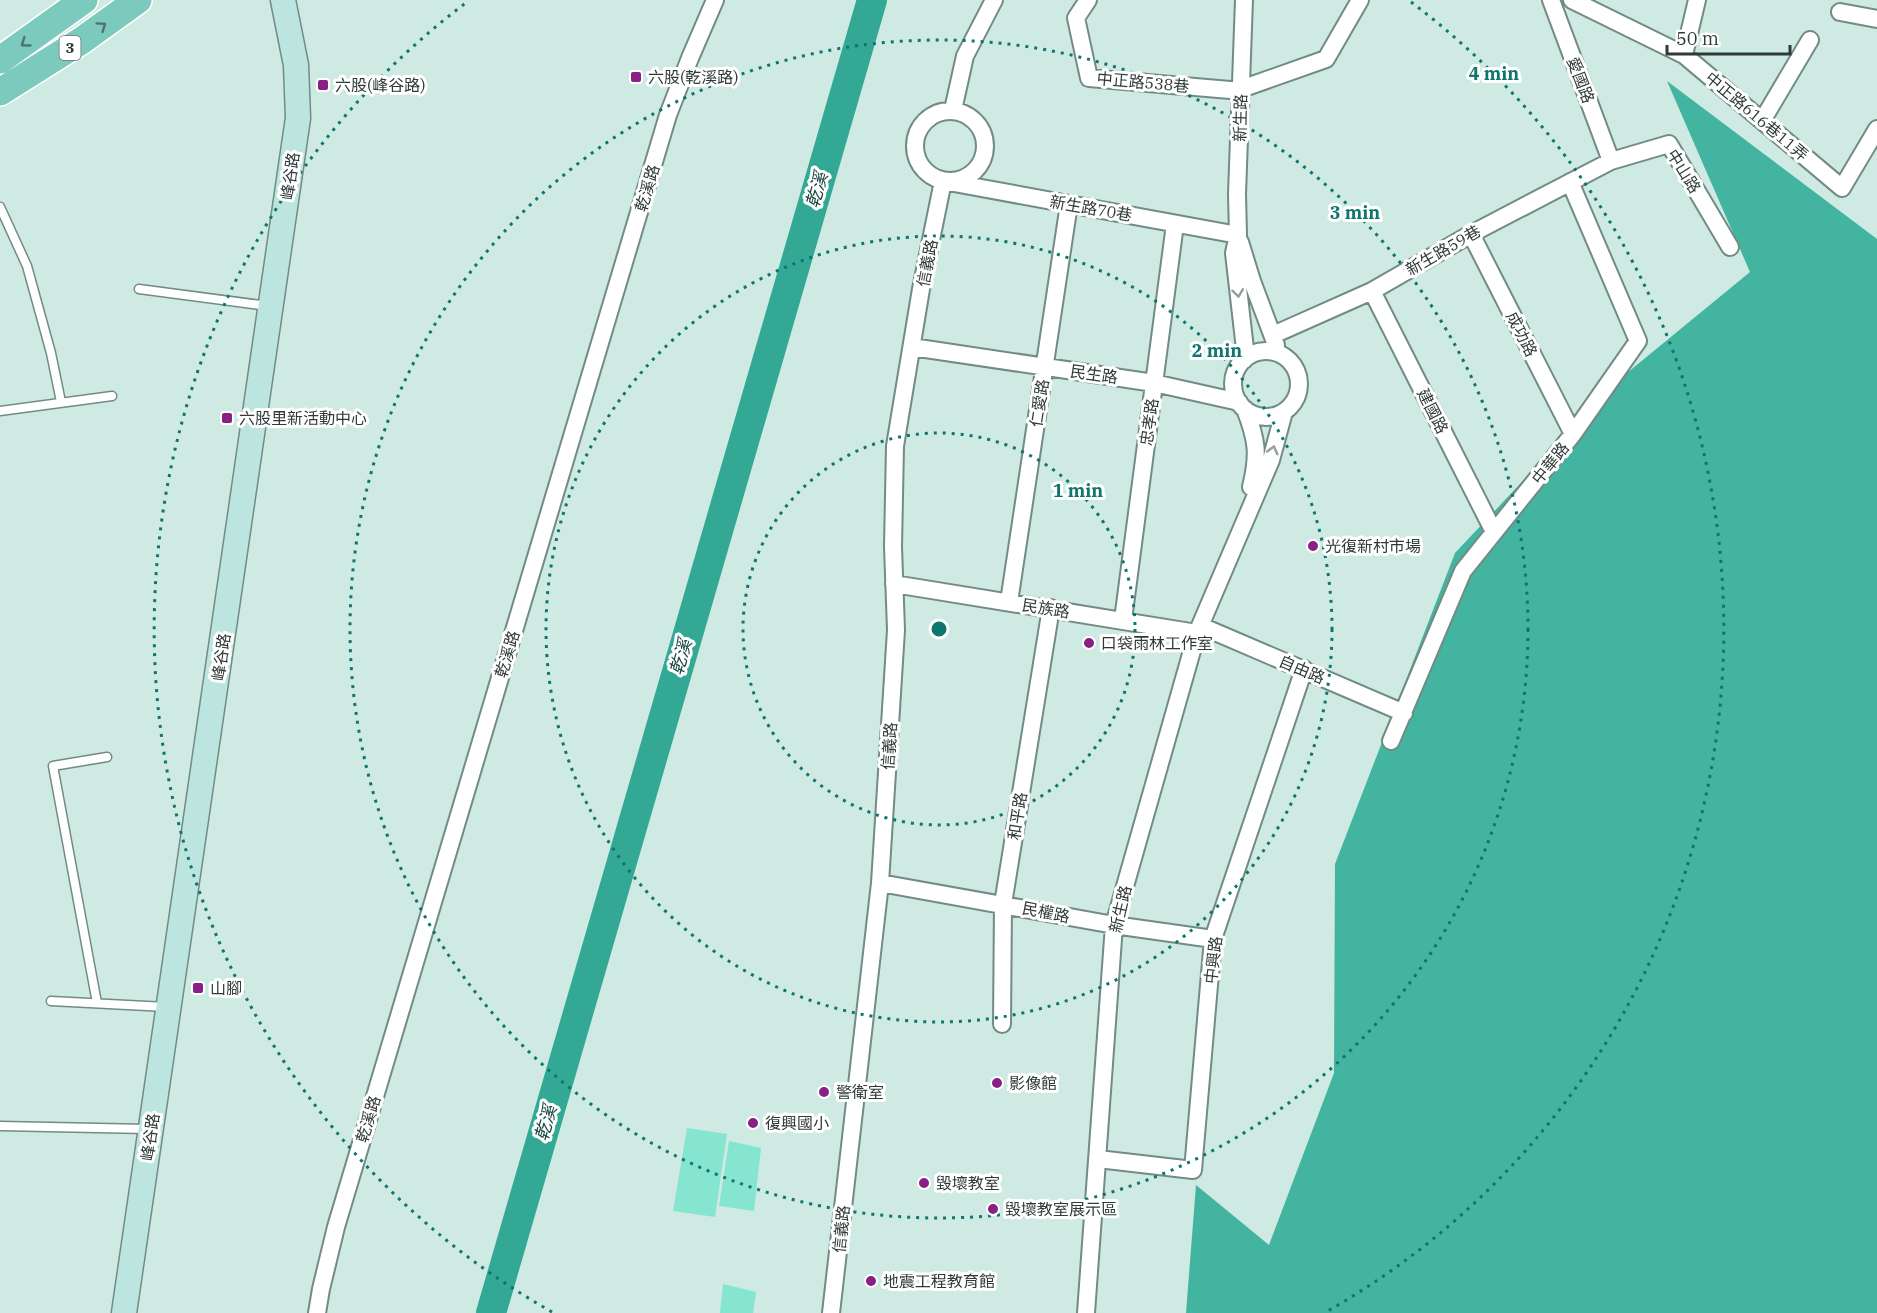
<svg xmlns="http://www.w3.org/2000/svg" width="1877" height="1313" font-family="'IBM Plex Serif','Noto Sans TC',serif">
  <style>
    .green { fill: #85e5d1 }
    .forest { fill: #42b4a0 }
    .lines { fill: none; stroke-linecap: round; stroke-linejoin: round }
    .river { stroke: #33a895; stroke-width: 30 }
    .lane-casing { stroke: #728b85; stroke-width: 11 }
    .street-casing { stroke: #728b85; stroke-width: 20 }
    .secondary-casing { stroke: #728b85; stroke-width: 27 }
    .primary-casing { stroke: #fff; stroke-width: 30 }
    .lane { stroke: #fff; stroke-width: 8 }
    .street { stroke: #fff; stroke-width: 16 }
    .secondary { stroke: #bde5df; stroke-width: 24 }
    .primary { stroke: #7ccabe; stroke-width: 27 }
    .oneway { stroke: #4e746e }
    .oneway2 { stroke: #979c9c }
    .ring { fill: none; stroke: #0f766e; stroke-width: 3; stroke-dasharray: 3 6 }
    .poi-dot { fill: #892086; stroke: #fff; stroke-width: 2 }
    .labels { text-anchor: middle; stroke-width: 6; stroke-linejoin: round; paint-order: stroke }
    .shield { fill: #fff; stroke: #6d7574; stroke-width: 1.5 }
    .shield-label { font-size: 15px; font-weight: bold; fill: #2f3a38 }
    .poi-label { font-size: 16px; fill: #2f3a38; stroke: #fff; text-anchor: start }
    .street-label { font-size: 16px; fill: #2f3a38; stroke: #fff }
    .water-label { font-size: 18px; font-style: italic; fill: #15463e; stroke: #fff }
    .centre { fill: #0f766e; stroke: #fff; stroke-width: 3 }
    .ring-label { font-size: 18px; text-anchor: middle; font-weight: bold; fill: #0f766e; stroke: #fff; stroke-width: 6; stroke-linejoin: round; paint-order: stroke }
  </style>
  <rect width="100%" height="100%" fill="#ceeae3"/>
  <!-- green -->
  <path class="green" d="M687,1128l40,6 -12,83 -42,-6z
    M729,1141l32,7 -7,63 -35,-5z
    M723,1284l33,8 -3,21h-33z"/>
  <!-- forest -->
  <path class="forest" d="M1667,81l210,158v1074h-691l10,-128 73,60 65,-172 1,-209 120,-311 161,-171 134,-110z"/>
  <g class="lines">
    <!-- river -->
    <path class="river" d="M491,1313l381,-1313"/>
    <!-- lane casing -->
    <g class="lane-casing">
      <path id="lane" d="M0,207l27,59 24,87 10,49
        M139,289l129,17
        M0,411l112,-15
        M51,1001l115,6
        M97,1003l-44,-237 54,-9
        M0,1126l147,3"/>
    </g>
    <!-- street casing -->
    <g class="street-casing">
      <path id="street" d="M1088,0l-12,18 13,60 153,13
        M1244,0l-7,194 1,41 -4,18 11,96 -1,11
        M1551,0l60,161
        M1572,0l112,55 158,133 35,-59
        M1840,12l37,7
        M1684,55l13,-55
        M1241,89l85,-30 34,-59
        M953,110l12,-54 29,-56
        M915 146a35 35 0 1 1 70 0a35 35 0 1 1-70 0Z
        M1762,121l48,-81
        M1471,234l102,200
        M1240,242l12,39 24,64
        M1372,291l122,241
        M1273,335l99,-44 99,-57 140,-73 58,-17 61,103
        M912,347l242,36 85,19
        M1233 384a33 33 0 1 1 66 0a33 33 0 1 1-66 0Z
        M1245,409c12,31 14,45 6,78
        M894,584l303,49
        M1009,602l60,-398
        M1123,620l52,-396
        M1201,626l203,87
        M1391,741l72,-170 110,-137 65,-93 -68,-159
        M880,883l234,42 99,14
        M1002,1024l1,-120 48,-296
        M1098,1159l95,11 20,-231 91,-270
        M317,1313l4,-24 15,-62 332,-1112 22,-57 25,-58
        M831,1313l49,-430 16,-253 -3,-83 2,-101 26,-157 22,-108 295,54
        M1086,1313l28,-388 83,-292 74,-173 13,-48"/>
    </g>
    <!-- secondary casing -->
    <g class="secondary-casing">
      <path id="secondary" d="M124,1313l174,-1195 -2,-53 -13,-65"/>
    </g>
    <!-- primary casing -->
    <g class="primary-casing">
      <path id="primary" d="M0,60l84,-60
        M0,92l81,-51 57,-41"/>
    </g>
    <!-- lane -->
    <use href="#lane" class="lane"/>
    <!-- street -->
    <use href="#street" class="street"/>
    <!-- secondary -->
    <use href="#secondary" class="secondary"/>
    <!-- primary -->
    <use href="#primary" class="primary"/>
  </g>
  <!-- one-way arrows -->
  <defs><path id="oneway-chevron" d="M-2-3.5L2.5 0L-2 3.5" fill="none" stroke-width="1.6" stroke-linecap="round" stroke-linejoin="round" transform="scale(1.5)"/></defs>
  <g class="oneway">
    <use href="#oneway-chevron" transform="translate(102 26) rotate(-35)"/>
    <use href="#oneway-chevron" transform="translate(25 43) rotate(144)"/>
  </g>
  <g class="oneway2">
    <use href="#oneway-chevron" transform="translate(1238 293) rotate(83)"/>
    <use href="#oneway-chevron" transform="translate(1273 450) rotate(-75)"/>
  </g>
  <!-- distance rings -->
  <g class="ring">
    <circle cx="939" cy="629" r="196"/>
    <circle cx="939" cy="629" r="393"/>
    <circle cx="939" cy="629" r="589"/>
    <path d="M552 1312A785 785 0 0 1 467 2M1411 2A785 785 0 0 1 1326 1312"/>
  </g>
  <!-- markers -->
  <g class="poi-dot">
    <rect x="630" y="71" width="12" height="12" rx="3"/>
    <rect x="317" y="79" width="12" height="12" rx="3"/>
    <rect x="221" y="412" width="12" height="12" rx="3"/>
    <circle cx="1313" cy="546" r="6"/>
    <circle cx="1089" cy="643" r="6"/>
    <rect x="192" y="982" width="12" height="12" rx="3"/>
    <circle cx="997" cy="1083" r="6"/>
    <circle cx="824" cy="1092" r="6"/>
    <circle cx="753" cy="1123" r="6"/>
    <circle cx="924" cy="1183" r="6"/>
    <circle cx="993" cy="1209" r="6"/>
    <circle cx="871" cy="1281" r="6"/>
  </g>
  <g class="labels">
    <!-- shield labels -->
    <rect class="shield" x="59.5" y="36" width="21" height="24" rx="4.5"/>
    <g class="shield-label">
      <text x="70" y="53">3</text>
    </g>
    <!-- poi labels -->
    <g class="poi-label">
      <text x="648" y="83">六股(乾溪路)</text>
      <text x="335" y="91">六股(峰谷路)</text>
      <text x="239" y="424">六股里新活動中心</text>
      <text x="1325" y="552">光復新村市場</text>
      <text x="1101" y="649">口袋雨林工作室</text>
      <text x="210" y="994">山腳</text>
      <text x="1009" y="1089">影像館</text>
      <text x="836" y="1098">警衛室</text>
      <text x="765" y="1129">復興國小</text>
      <text x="936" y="1189">毀壞教室</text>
      <text x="1005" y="1215">毀壞教室展示區</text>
      <text x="883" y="1287">地震工程教育館</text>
    </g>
    <!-- street labels -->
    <g class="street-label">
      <text transform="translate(1581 80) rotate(69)" y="6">愛國路</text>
      <text transform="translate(1143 82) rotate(5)" y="6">中正路538巷</text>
      <text transform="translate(1757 116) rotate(40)" y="6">中正路616巷11弄</text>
      <text transform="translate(1240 118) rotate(-89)" y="6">新生路</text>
      <text transform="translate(1684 171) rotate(58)" y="6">中山路</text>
      <text transform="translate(290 176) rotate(-82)" y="6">峰谷路</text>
      <text transform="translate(647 188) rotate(-73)" y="6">乾溪路</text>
      <text transform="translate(1091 208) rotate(10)" y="6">新生路70巷</text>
      <text transform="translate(1443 250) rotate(-30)" y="6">新生路59巷</text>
      <text transform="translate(927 263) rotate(-79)" y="6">信義路</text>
      <text transform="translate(1522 334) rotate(63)" y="6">成功路</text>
      <text transform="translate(1094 374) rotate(8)" y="6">民生路</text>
      <text transform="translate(1039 403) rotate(-81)" y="6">仁愛路</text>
      <text transform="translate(1433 411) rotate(63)" y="6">建國路</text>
      <text transform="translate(1149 422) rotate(-82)" y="6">忠孝路</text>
      <text transform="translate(1550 463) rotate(-51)" y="6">中華路</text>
      <text transform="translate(1046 608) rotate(9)" y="6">民族路</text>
      <text transform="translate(507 654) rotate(-73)" y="6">乾溪路</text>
      <text transform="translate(221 657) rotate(-82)" y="6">峰谷路</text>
      <text transform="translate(1302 669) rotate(23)" y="6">自由路</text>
      <text transform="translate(889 746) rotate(-86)" y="6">信義路</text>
      <text transform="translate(1017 816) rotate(-81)" y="6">和平路</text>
      <text transform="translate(1120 909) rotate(-77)" y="6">新生路</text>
      <text transform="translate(1046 912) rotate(11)" y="6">民權路</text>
      <text transform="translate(1213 960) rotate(-83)" y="6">中興路</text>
      <text transform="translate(368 1119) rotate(-73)" y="6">乾溪路</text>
      <text transform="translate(150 1137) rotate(-82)" y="6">峰谷路</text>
      <text transform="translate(841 1229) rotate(-84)" y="6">信義路</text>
    </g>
    <!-- water labels -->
    <g class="water-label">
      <text transform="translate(817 190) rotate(-74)" y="6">乾溪</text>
      <text transform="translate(681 657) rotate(-74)" y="6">乾溪</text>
      <text transform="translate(546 1123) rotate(-74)" y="6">乾溪</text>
    </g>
  </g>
  <circle cx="939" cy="629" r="9" class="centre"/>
  <g class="ring-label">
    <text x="1494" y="80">4 min</text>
    <text x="1355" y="219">3 min</text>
    <text x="1217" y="357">2 min</text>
    <text x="1078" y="497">1 min</text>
  </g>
  <!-- scale -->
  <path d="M1667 45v9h123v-9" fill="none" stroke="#2f3a38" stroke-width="3"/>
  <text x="1676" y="45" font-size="18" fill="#2f3a38" stroke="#ffffff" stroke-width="4.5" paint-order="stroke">50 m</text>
</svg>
